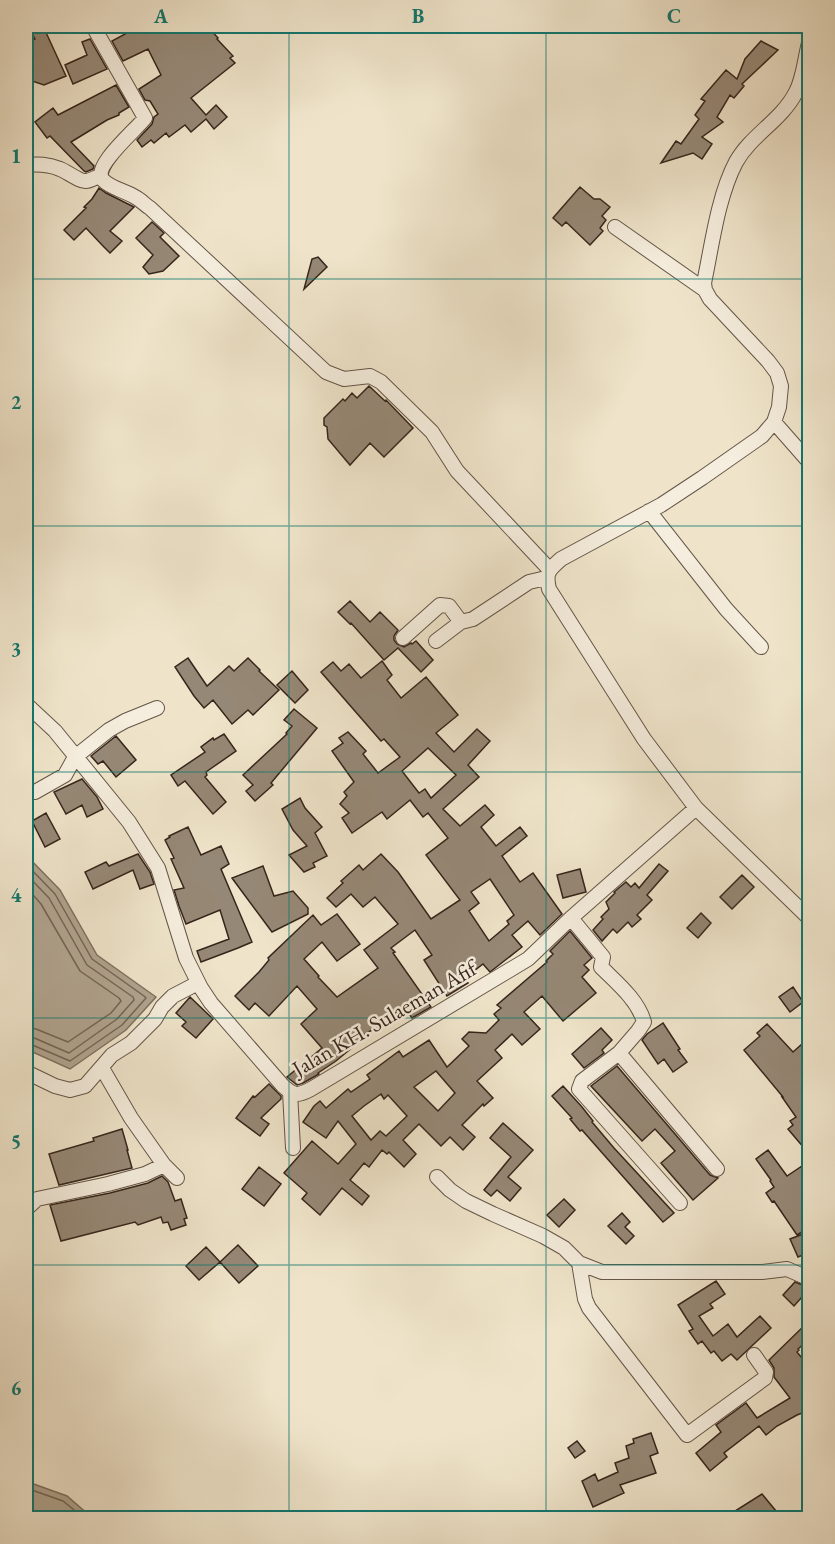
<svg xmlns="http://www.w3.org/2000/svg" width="835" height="1544" font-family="'EB Garamond',serif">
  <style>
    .water { fill: #b0a38e; stroke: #7f7160; stroke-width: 1.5 }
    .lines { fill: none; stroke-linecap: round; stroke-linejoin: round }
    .shore { stroke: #736454; stroke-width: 1.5 }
    .building { fill: #968876; stroke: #36251b; stroke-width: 1.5; fill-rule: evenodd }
    .street-casing { stroke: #645547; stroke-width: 16 }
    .street { stroke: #f5eddd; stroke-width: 14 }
    .grid { fill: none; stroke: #0f766e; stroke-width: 1.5; stroke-opacity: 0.55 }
    .labels { text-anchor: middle; stroke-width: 5; stroke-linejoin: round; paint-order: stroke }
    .street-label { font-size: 22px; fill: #36251b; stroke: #f5eddd }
    .neatline { fill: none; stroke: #0f766e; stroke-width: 2 }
    .grid-label { font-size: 20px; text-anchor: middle; font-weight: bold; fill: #0f766e }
  </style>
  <rect width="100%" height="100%" fill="#efe4ca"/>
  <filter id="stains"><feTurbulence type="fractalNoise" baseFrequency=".00333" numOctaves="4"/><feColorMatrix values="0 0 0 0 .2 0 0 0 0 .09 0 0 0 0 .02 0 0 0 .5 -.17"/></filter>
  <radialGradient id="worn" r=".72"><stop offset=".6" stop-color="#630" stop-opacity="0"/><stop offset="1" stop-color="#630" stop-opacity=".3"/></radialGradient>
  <!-- water -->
  <path class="water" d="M26,855l34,35 37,65 59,42 -30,33 -56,39 -44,-20z
    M28,1482l39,14 22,19 14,3h-77v-34z"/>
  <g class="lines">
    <!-- shore -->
    <path class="shore" d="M26,864l29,30 37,65 52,37 2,2 -24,27 -52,36 -40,-17h-4
      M26,874l23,24 38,67 46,32 1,3 -17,19 -48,34 -37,-16 -6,-1
      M26,887l15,17 39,67 39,27 2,3 -10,12 -43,29 -32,-13 -10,-2
      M26,1488l37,13 21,17"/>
  </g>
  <!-- building -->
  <path class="building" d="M39,26h4l23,50 -22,9 -18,-6v-35l9,-5 -5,-9z
    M149,26h58l11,12 -1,1 16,17 -3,2 5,5 -44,35 15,17 10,-10 11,12 -13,12 -8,-10 -15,13 -6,-7 -16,12 -3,-4 -12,10 -3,-3 -9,7 -5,-7 15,-16 2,-7 4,-3 -8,-13 -5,-1 -6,-11 22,-14 -13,-26 -25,12 -11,-20 24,-13 2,4z
    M90,39l17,30 -34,15 -8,-19 22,-10 -5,-13z
    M761,41l17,9 -36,34 2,2 -10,12 -4,-3 -13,22 6,5 -21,15 10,7 -10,15 -9,-6 -32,10 15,-22 5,3 18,-25 -4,-4 10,-14 -4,-2 25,-29 11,9 8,-20z
    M116,85l13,22 -10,6v2l-12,5 -36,22 23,24 -1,3 -7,3 -2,-1 -34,-35 -3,2 -12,-16 18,-14 5,7z
    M580,187l14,12h6l10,8 -8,9 4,4 -6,8 3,3 -13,14 -24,-23 -4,4 -9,-8z
    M99,188l7,5 28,14 -24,24 12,10 -12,12 -7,-7 -17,-18 -12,12 -10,-10 22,-22 -2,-1 8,-8z
    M152,222l12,11 -4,4 19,19 -16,15 -14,3 -6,-7 10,-12 -17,-17z
    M318,257l9,10 -23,22 8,-30z
    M369,386l16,15 1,-1 27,28 -29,29 -14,-14 -20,22 -22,-26 -1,-12 -3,-2v-7l19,-19 2,2 7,-8 5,5z
    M350,601l20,21 10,-10 18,18 -4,6v4l3,4 7,3 7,-4 1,1 4,-3 17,19 -12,12 -23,-24 -14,12 -33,-37 -1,1 -12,-12z
    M188,658l19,28 22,-20 5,5 14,-13 12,12 -1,1 20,19 -26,25 -5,-5 -16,14 -19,-24 -9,8 -10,-12 -19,-29z
    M382,661l10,14 -5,5 14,18 25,-21 32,38 -22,18 18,19 23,-23 13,12 -22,24 11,12 -36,32 17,17 25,-21 9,10 -13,12 15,19 24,-19 7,9 -25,20 18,26 13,-9 29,41 -22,21 -12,-14 -16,14 10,12 -32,25 -7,-8 -18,14 3,5 -21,13 -23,-36 8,-5 -17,-25 -24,18 4,4 -2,1 38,54 -19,11 -5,-7 -44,24 2,2 -29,24 -18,12 1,1 -16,9 -6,2 -10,-8 35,-29 -21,-24 16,-15 -20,-23 -28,30 -14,-13 -6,7 -14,-14 24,-24 10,-12 -1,-2 45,-43 8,10 16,-11 23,30 -23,17 -15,-19 -18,17 15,17 -1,1 19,20 41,-29 -14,-18 34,-26 -23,-27 -12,10 -12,-13 -15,13 -9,-9 16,-15 -2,-2 18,-16 4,5 18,-16 17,18 33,47 29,-19 -34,-45 22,-17 -20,-25 -5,4 -13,-17 -23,19 -5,-7 -30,21 -10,-15 7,-5 -9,-9 7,-8 -3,-4 10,-10 -22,-31 11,-8 -4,-5 9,-6 18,19 -3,3 15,19 22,-16 -16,-18 -3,2 -60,-69 12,-10 8,9 8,-7 12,14zM428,748l28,27 -25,23 -6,-9 -6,4 -17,-22zM490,879l24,36 -7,6 2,3 -20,17 -20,-30 10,-8 -8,-11z
    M292,671l16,19 -13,13 -18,-18z
    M294,709l23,19 -46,55 2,2 -18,16 -9,-10 7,-6 -10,-10 44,-41 -1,-1 6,-7 -8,-6z
    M224,734l12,17 -30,21 1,3 -2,2 21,25 -13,12 -28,-33 -7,5 -7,-11 34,-23 -4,-5 12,-9 1,2z
    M116,736l20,24 -20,17 -13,-16 -5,3 -7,-8z
    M82,779l15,18 6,12 -16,8 -5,-12 -16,9 -12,-22z
    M300,798l5,10 17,19 -7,6 12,23 -14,7 2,4 -11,5 -15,-17 18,-9 -14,-16 -11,-21z
    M46,813l14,26 -15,8 -13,-26z
    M188,827l13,28 20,-9 8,18 -8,5 31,73 -14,6 -37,14 -4,-11 32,-12 -9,-29 -34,14 -7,-18 -5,-16 10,-2 -13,-29 3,-1 -9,-18 5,-3 -1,-1z
    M138,854l12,18 4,12 -14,5 -7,-19 -40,19 -8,-17 21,-10 3,4z
    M659,864l9,7 -21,24 5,5 -15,15 4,4 -9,8 -4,-5 -11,11 -4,-4 -11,12 -9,-11 10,-11 -2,-2 8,-8 -3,-7 9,-9 -1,-1 12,-10 5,5 4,-4 4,5z
    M263,866l11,30 19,-5 15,17v6l-36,18 -40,-54z
    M580,869l6,23 -23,6 -6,-23z
    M742,875l12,12 -22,22 -12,-12z
    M701,913l10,10 -13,15 -11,-10z
    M570,931l22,27 -8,7 5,5 -7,7 14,16 -33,28 -21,-25 -18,16 16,17 -18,16 -10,-11 -17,16 7,8 -25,23 16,17 -9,8 -1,-2 -21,21 13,12 -12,13 -13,-13 -9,9 -22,-22 -16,16 13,14 -12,13 -15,-15 -2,2 -5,-4 -13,17 -5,-4 -14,17 19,16 -7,9 -20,-17 -22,27 -18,-16 5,-6 -23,-20 28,-32 26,23 18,-20 -18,-23 -12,17 -23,-16 11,-16 6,-5 6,7 22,-19 3,3 19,-13 -3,-4 32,-24 4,6 26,-17 18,27 22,-21 -7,-7 7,-7 17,1 13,-13 -5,-6 7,-6 -4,-3 50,-43 -1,-1 7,-7 -3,-3zM436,1071l19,22 -17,18 -24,-24zM381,1094l3,5 4,-4 19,21 -21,20 -6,-5 -9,9 -19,-24 12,-10z
    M793,987l10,15 -13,10 -11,-15z
    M190,997l23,22 -17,19 -14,-12 4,-4 -10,-9z
    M663,1023l17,26 -2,1 9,12 -14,10 -9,-13 -6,5 -16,-24 5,-6z
    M767,1024l26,28 17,-15v118l-22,-26 5,-4 -3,-4 6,-4 -14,-20h1l-39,-47 16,-14 -3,-3z
    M601,1028l11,12 -10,10 2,3 -20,15 -12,-14z
    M617,1066l93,109 8,3 -25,22 -32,-37 14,-12 -20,-22 -13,12 -51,-55z
    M269,1084l12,12v3l-20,19 8,6 -9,12 -24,-18 17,-22 2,1z
    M563,1086l19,21 11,14 -1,1 22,26 60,65 -11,9 -81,-92 -2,1 -10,-12 2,-1 -20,-22z
    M503,1123l30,27 -25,27 13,11 -11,13 -13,-11 -6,6 -7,-6 27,-33 -21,-19z
    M122,1129l6,21h-1l5,18 -73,17 -10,-31 45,-13 -1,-3z
    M768,1150l19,26 15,-10 8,13v48l-13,8 -23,-34 -2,1 -6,-9 8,-6 -4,-6 1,-1 -15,-21z
    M259,1167l22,17 -17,22 -22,-17z
    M162,1176l6,6 7,19 6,-2 6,19 -3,1 2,6 -15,5 -3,-8 -5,1 -2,-6 -23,8 -3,-3 -74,19 -11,-36 60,-12 38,-10z
    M564,1199l11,11 -16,17 -12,-12z
    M622,1213l8,9 -5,5 9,9 -8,8 -18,-18z
    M803,1234l7,14v4l-12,5 -8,-18z
    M238,1245l20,21 -19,17 -19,-21z
    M206,1247l14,15 -21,18 -13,-14z
    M716,1281l9,13 -15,10 3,4 -14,8 14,20 15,-12 9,13 23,-21 11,12 -34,32 -6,-6 -9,7 -8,-10 -3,2 -9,-12 -4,3 -9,-13 4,-2 -15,-24z
    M795,1282l15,6v13l-8,-4 -8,9 -11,-11z
    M810,1320v18l-12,11 1,1 -2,2 13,16v42l-13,5 -20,11 -11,9 -7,-9 -35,27 3,4 -17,14 -14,-18 25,-21 -5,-7 30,-22 11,15 33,-20 -16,-21v-9l-5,-8z
    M651,1433l7,20 -8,3 6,17 -36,12 4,8 -31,14 -11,-26 13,-7 3,7 20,-9 -3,-9 14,-5 -3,-12 8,-3 -1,-4z
    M577,1441l8,10 -10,7 -7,-10z
    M762,1494l14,17 -9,7h-43z"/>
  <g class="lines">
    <!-- street casing -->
    <g class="street-casing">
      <path id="street" d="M93,26l52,92c-8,11 -54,49 -42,62 7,8 23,11 32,17 6,3 10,8 15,11l176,164 18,7 26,-3 11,6 51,50 25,39 93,99
        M810,39c-5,17 -6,38 -14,53 -14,28 -45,43 -60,70 -18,34 -24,83 -32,121l1,7 5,9 58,62 9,12 4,13 -2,21 -5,15 -12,14 -60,42 -41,27 -100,54c-12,11 -16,13 -12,30l95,150 52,69 114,111
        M26,165c12,-1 22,-1 34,4 6,2 20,13 26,12 4,0 10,-4 14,-5
        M615,227l90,63
        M774,422l36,41
        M649,511l77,98 35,38
        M403,638l37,-33 9,1 12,16 12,-3 56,-37 17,-4
        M436,641l25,-19
        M26,704l29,27 74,91 29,46 28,90 15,30 10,15 72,83c11,10 15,10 28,3l217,-130 43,-41 125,-110
        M35,792l30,-17 10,-18 34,-27 16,-9 32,-13
        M571,918l32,39 -2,10c16,16 37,33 43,55l-6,9 -19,22 98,116
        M619,1053l-37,28 -3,8 101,114
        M102,1068l29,50 33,47 13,13
        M26,1072l29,14 15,4 15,-4 27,-31 19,-12 24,-24 7,-12 11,-11 25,-13
        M290,1092l3,56
        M437,1177l13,13 16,11 27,13 50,22 21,12 15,15 23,9h160l25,-3 23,10
        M26,1209l11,-10 71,-15 37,-10 19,-9
        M579,1263l6,36 4,9 98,127 78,-57 1,-6 -12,-17"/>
    </g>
    <!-- street -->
    <use href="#street" class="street"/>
  </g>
  <!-- grid -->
  <path class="grid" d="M289,26v1492M546,26v1492M26,279h784M26,526h784M26,772h784M26,1018h784M26,1265h784"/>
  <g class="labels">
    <!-- street labels -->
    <g class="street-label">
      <text transform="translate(384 1018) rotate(-30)" y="8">Jalan KH. Sulaeman Afif</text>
    </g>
  </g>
  <!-- margin -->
  <rect width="835" height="1544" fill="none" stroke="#efe4ca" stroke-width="66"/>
  <rect x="33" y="33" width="769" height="1478" class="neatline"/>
  <g class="grid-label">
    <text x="161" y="23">A</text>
    <text x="418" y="23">B</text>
    <text x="674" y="23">C</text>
    <text x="16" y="163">1</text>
    <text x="16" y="409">2</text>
    <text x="16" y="656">3</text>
    <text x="16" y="902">4</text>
    <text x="16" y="1148">5</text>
    <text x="16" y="1395">6</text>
  </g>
  <rect width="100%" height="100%" filter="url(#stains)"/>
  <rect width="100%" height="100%" fill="url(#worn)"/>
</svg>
